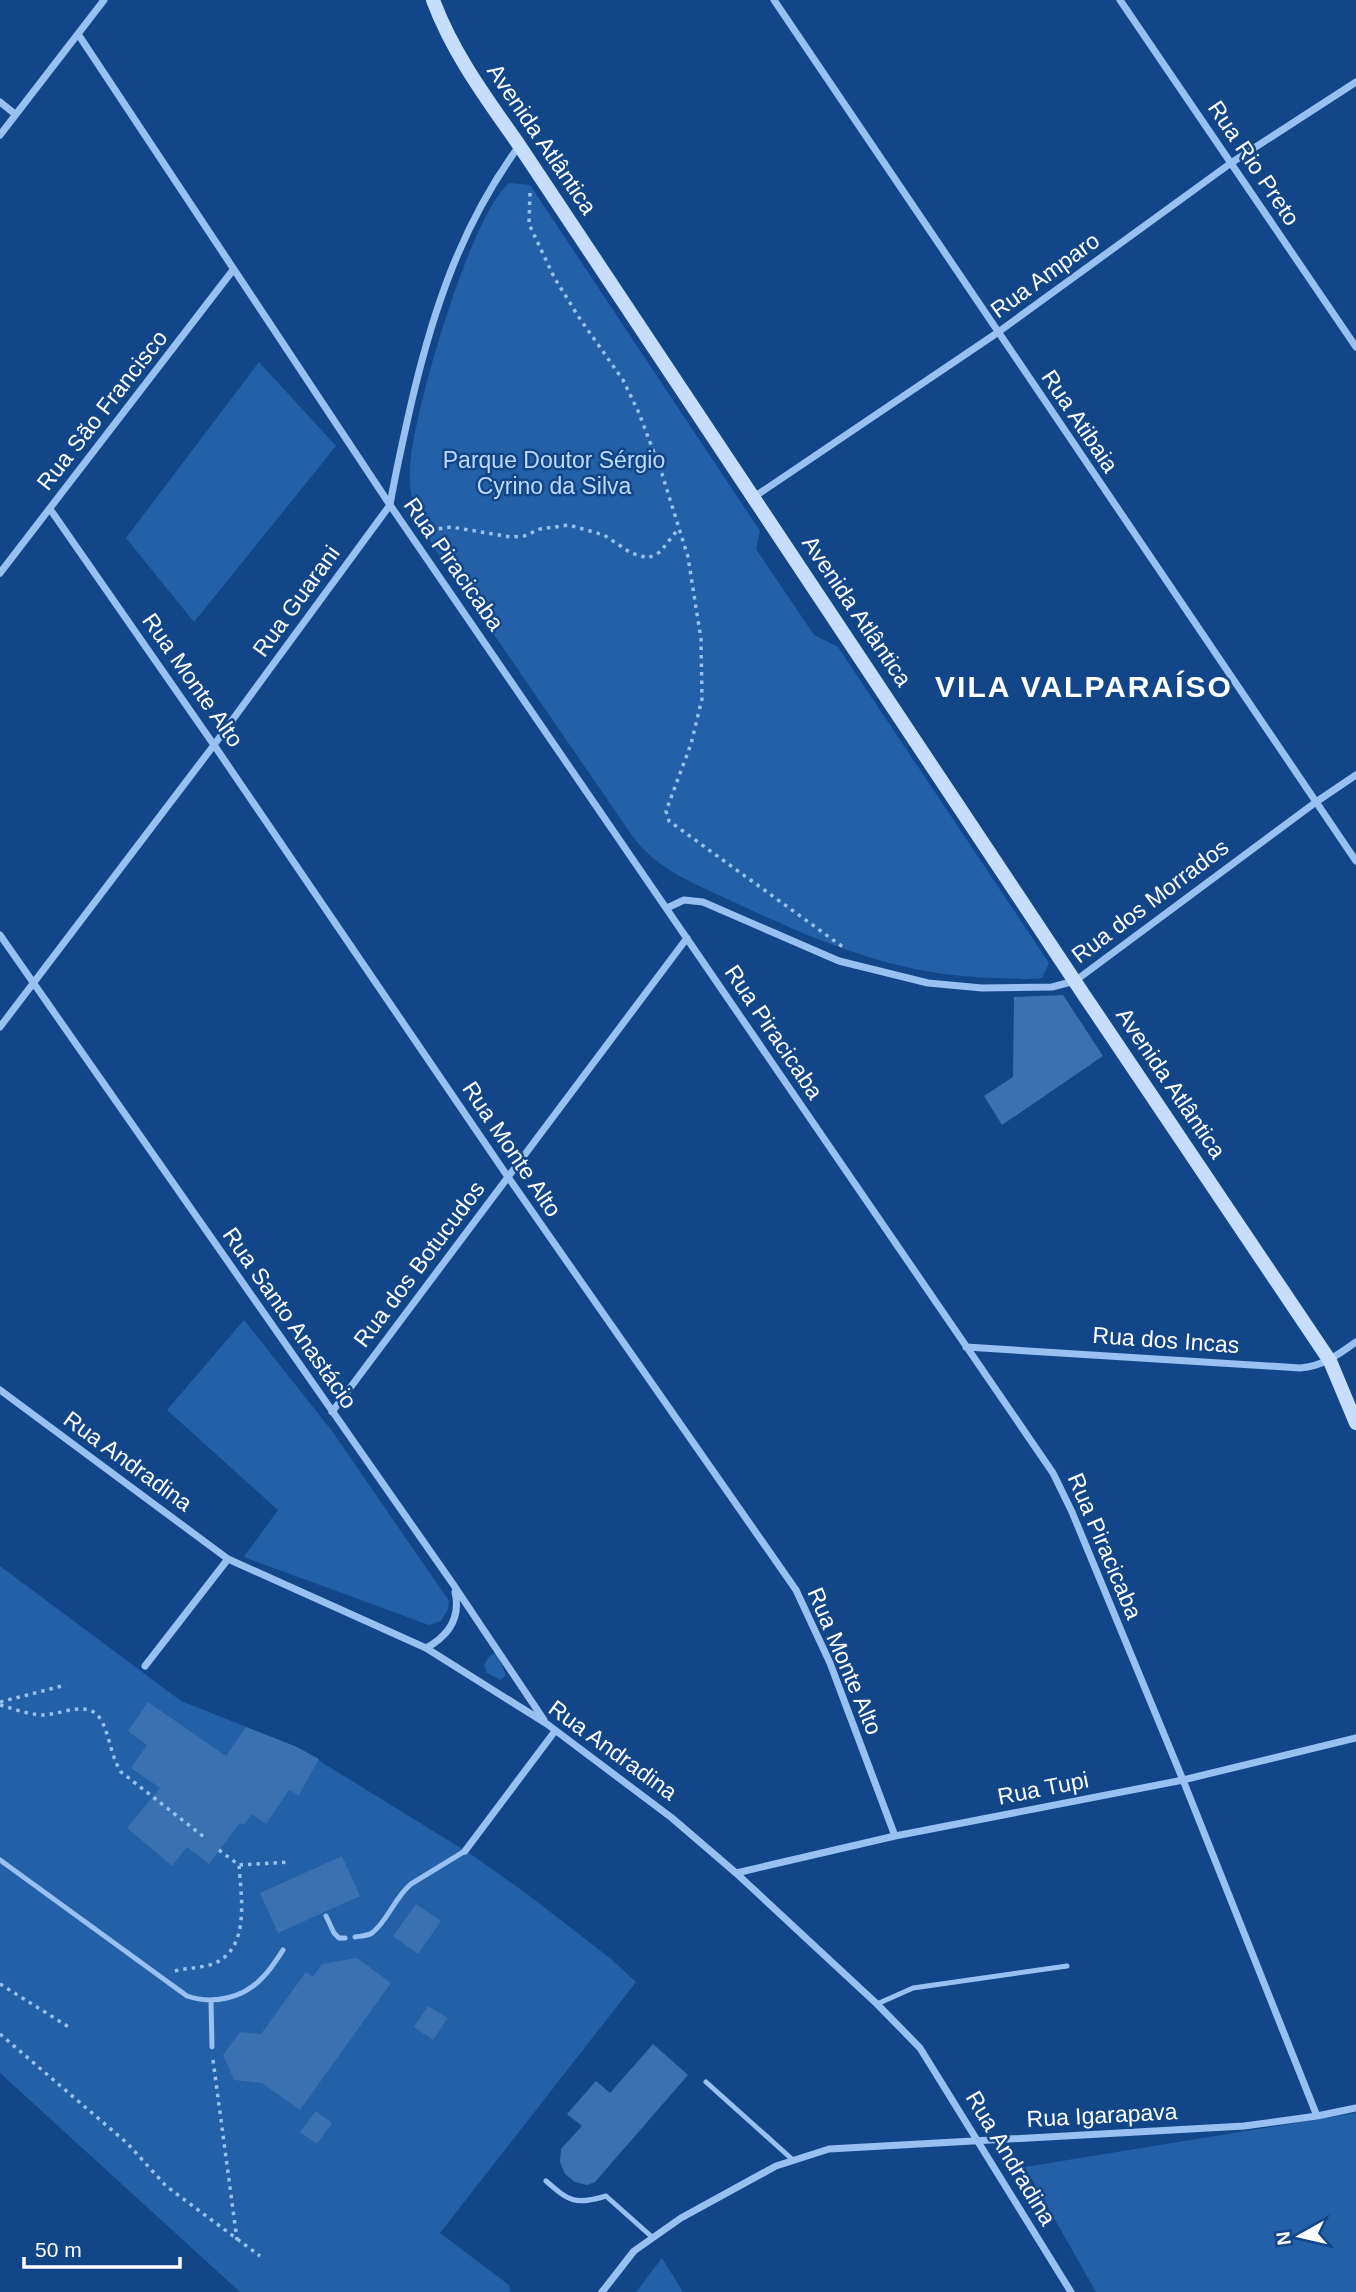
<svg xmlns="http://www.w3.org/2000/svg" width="1356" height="2292" font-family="Helvetica,sans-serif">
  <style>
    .green { fill: #2460a8 }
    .building { fill: #3b70b2 }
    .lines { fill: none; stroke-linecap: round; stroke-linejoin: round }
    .path { stroke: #98c0f0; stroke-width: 3.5; stroke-dasharray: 3.5 5; stroke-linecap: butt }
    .service { stroke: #98c0f0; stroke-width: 5 }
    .minor { stroke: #98c0f0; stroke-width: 7 }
    .secondary { stroke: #c6ddfb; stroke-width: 14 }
    .labels { text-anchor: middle; stroke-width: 5; stroke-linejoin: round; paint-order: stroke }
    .street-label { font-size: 23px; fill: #fff; stroke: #134689 }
    .park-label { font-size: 23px; fill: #bfdafc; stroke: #134689 }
    .district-label { font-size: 30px; font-weight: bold; letter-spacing: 2px; fill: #fff; stroke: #134689 }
  </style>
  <rect width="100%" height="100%" fill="#134689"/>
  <!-- green -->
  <path class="green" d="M509,183l21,2 230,346 -4,18 58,86 24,12 211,316 -7,15c-15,2 -32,0 -48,0 -95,-2 -173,-35 -258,-75 -40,-19 -79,-32 -105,-69l-211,-307c-7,-19 -11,-39 -10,-58 2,-53 60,-253 99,-286z
    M259,362l77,84 -142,176 -68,-84z
    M244,1320l88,111 117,170 -1,8 -7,12 -12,4 -185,-68 34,-47 -111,-100z
    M0,1566l181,135 116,46 175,108 55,39 84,65 25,23 -196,251 69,52 1,7h-270l-240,-219z
    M496,1652l10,23 -5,5 -14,-7 -3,-8 5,-8z
    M1356,2113v179h-260l-71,-125z
    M662,2258l21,34h-47z"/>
  <!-- building -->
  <path class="building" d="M1063,995l40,61 -101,69 -18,-29 29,-19 1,-80z
    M148,1702l78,54 20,-29 51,20 22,12 -20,36 -10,-5 -23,34 -14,-10 -8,11 -4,-2 -31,41 -22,-17 -15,19 -45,-38 33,-40 -29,-20 16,-23 -19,-14z
    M342,1856l18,40 -82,37 -18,-40z
    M416,1904l25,17 -23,33 -25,-18z
    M357,1958l34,25 -91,127 -38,-27 -28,-3 -11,-25 17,-23 21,2 45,-62 7,5 9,-13z
    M428,2006l20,12 -15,22 -19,-13z
    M653,2044l35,31 -93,107 -8,3 -12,-3 -10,-8 -5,-12 1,-13 21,-23 -15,-12 29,-33 14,12z
    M316,2111l16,12 -15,21 -17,-12z"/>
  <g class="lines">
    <!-- path -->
    <path class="path" d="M530,193l-1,31 25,53 24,39 45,64 16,33 23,61 26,83 13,82 1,60 -11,45 -25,67 3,10 174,126
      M422,531l29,-4 60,10 13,-1 16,-7 29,-4 35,10 27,18 17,5 12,-6 19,-24
      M0,1702l66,-17
      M0,1705c14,4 27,9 42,10 18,0 44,-15 57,2 10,13 11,38 22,55l83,65
      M219,1850l20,15 50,-3
      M175,1971c12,-3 26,-3 38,-7 38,-15 28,-68 26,-99
      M0,1984l72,45
      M0,2034l127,109 39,43 94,70
      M213,2060l24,180"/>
    <!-- service -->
    <path class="service" d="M0,1860l187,136c26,9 57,2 76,-19 8,-8 14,-18 20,-27
      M326,1916l8,17 5,5h6
      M355,1937c6,-1 12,-1 17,-4 15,-11 23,-36 39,-49l54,-33
      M211,2001l1,46
      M877,2004l36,-16 154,-22
      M706,2082l87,78
      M546,2181c24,21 29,24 60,15l46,41"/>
    <!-- minor -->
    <path class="minor" d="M774,0l582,861
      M1120,0l236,347
      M78,34l312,471 663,968 19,39 111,268 134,336
      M0,102l15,12
      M0,135l104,-135
      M754,497l243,-164 234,-170 125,-81
      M50,509l164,236 294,432 288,413 34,73 65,173
      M0,573l233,-303
      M667,908l17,-8 19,2 136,59 89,22 54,5 70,-1 23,-6 241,-179 40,-27
      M0,935l453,649 91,136
      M0,1027l214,-282 176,-240c6,-35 14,-70 22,-105 22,-93 50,-176 107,-254
      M966,1347l334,21c23,-2 38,-13 56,-26
      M0,1390l228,169 198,89 121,76 125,94 64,55 141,131 43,44 151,244
      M332,1412l355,-474
      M426,1648c22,-12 35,-30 29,-56
      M145,1666l83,-107
      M465,1851l90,-120
      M736,1873l159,-37 288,-56 173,-42
      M602,2292l32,-41 47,-33 95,-52 53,-17 415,-23 73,-10 39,-8"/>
    <!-- secondary -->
    <path class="secondary" d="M433,0c20,54 54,99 86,145l565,850 246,366 26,62"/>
  </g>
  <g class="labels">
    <!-- street labels -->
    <g class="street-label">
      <text transform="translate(542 139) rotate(56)" y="8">Avenida Atlântica</text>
      <text transform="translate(1254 163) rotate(56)" y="8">Rua Rio Preto</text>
      <text transform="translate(1045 275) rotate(-36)" y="8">Rua Amparo</text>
      <text transform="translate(102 410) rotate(-52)" y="8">Rua São Francisco</text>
      <text transform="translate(1080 421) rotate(56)" y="8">Rua Atibaia</text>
      <text transform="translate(454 564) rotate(55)" y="8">Rua Piracicaba</text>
      <text transform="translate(296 601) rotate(-54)" y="8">Rua Guarani</text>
      <text transform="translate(857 611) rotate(56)" y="8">Avenida Atlântica</text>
      <text transform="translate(193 680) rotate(55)" y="8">Rua Monte Alto</text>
      <text transform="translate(1150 901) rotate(-37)" y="8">Rua dos Morrados</text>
      <text transform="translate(774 1032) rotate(56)" y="8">Rua Piracicaba</text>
      <text transform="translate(1171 1083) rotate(56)" y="8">Avenida Atlântica</text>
      <text transform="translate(512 1149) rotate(56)" y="8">Rua Monte Alto</text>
      <text transform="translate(419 1264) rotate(-53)" y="8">Rua dos Botucudos</text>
      <text transform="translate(290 1318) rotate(55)" y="8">Rua Santo Anastácio</text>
      <text transform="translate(1166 1340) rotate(4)" y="8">Rua dos Incas</text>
      <text transform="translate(128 1461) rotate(36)" y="8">Rua Andradina</text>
      <text transform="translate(1105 1546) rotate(67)" y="8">Rua Piracicaba</text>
      <text transform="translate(845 1661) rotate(67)" y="8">Rua Monte Alto</text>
      <text transform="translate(613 1750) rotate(36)" y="8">Rua Andradina</text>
      <text transform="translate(1043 1788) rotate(-11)" y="8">Rua Tupi</text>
      <text transform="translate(1102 2115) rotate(-3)" y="8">Rua Igarapava</text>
      <text transform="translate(1011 2158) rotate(59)" y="8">Rua Andradina</text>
    </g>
    <!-- park labels -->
    <g class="park-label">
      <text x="554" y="468">Parque Doutor Sérgio<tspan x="554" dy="26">Cyrino da Silva</tspan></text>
    </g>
    <!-- district labels -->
    <g class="district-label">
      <text x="1084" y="697">VILA VALPARAÍSO</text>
    </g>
  </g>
  <!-- north arrow -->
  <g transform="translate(1300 2236) rotate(262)" stroke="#134689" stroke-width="5" paint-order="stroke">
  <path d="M0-5L12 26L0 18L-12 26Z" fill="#ffffff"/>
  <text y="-10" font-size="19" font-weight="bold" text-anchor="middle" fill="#ffffff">N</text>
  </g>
  <!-- scale -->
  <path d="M24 2257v10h156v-10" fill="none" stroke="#ffffff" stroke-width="3.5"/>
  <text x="35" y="2257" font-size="21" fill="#ffffff" stroke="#134689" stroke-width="5" paint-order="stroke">50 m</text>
</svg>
